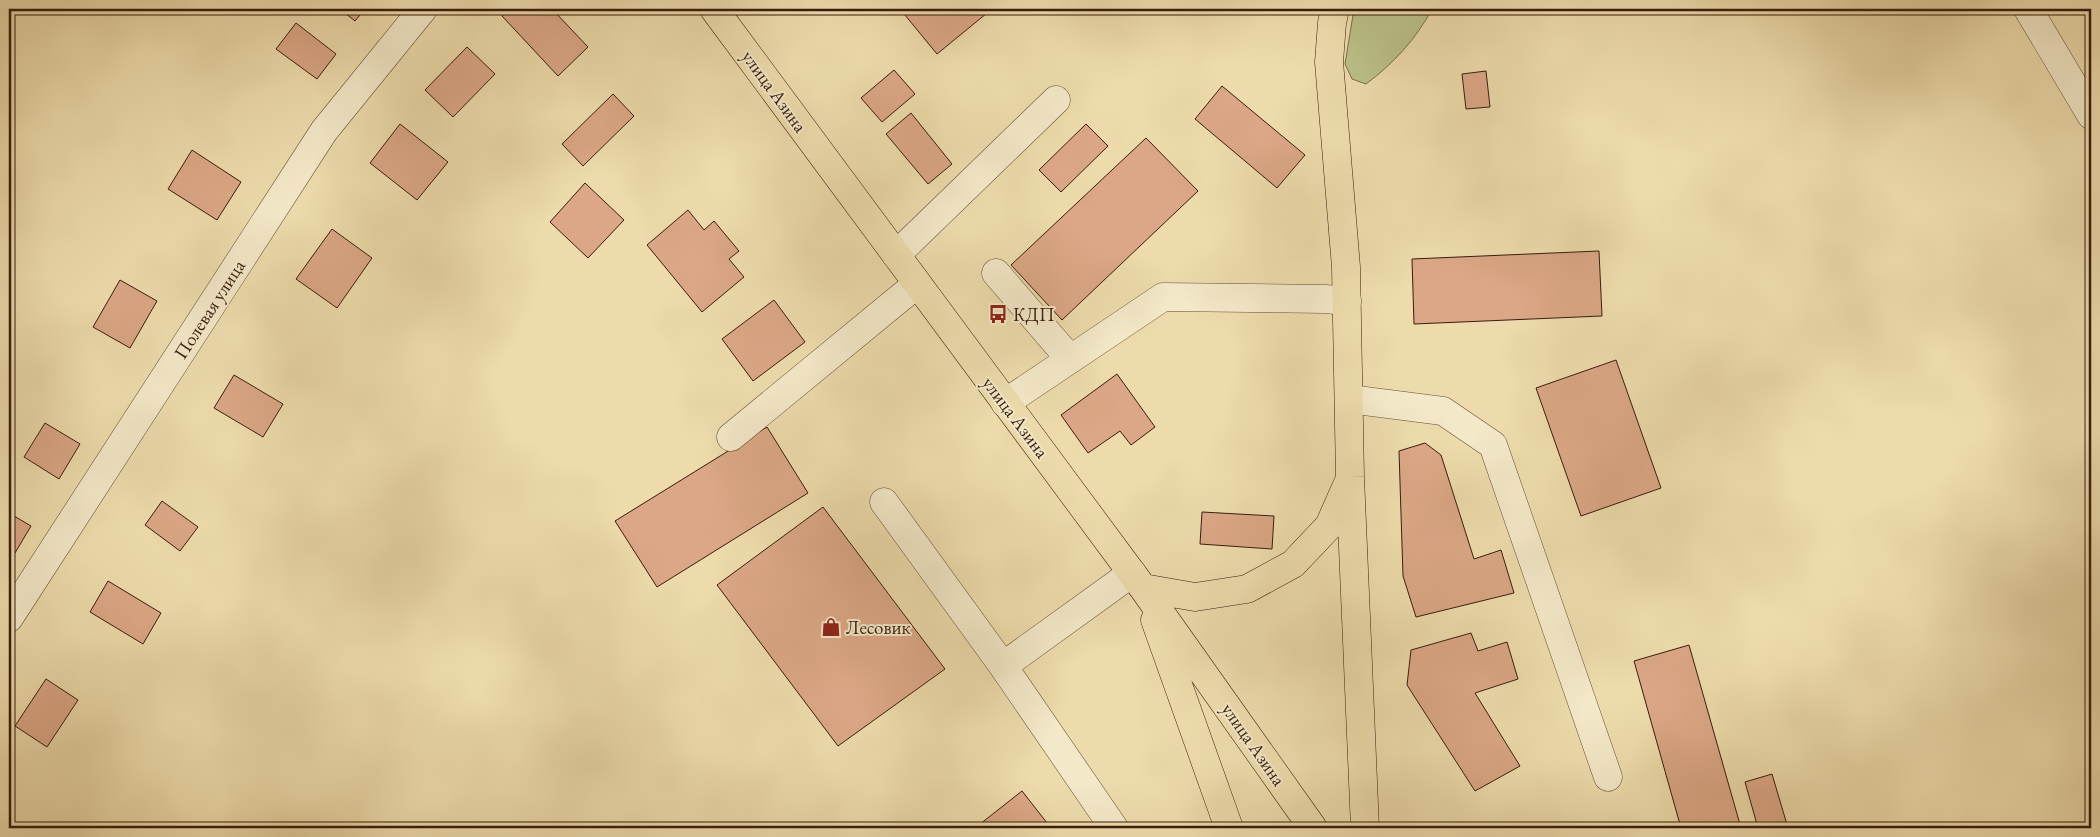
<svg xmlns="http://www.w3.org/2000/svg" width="2100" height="837" font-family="'EB Garamond',serif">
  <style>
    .green { fill: #bac087; stroke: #7a6e4a }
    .building { fill: #dba786; stroke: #391c0e }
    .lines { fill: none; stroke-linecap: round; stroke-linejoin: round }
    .minor-casing { stroke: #664c35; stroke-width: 29 }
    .major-casing { stroke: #391c0e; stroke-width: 29 }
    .minor { stroke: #f3e8c8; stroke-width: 28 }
    .major { stroke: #eddbab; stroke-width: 28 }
    .labels { text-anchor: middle; stroke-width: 4; stroke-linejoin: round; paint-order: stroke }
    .street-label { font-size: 19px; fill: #391c0e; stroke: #f3e8c8 }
    .poi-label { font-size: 19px; fill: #391c0e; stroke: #f3e8c8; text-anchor: start }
  </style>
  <rect width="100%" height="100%" fill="#eddbab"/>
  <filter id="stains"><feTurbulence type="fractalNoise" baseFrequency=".004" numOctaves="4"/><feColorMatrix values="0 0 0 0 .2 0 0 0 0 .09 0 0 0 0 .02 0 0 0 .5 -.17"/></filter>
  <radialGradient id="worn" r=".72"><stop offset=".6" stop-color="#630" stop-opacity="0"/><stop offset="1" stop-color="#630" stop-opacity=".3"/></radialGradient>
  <!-- green -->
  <path class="green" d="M1354,9h78c-15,29 -40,56 -66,75l-14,-5 -7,-15z"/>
  <!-- building -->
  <path class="building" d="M340,9h25l-10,12z
    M510,9h42l36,38 -30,29 -56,-60z
    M900,9h92l-55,45z
    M296,23l40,31 -19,25 -41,-30z
    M467,47l28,27 -42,43 -28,-27z
    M894,70l21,24 -33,28 -21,-24z
    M1486,71l4,36 -24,2 -4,-35z
    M1222,86l83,69 -28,33 -82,-69z
    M613,94l21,22 -51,50 -21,-22z
    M911,113l41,51 -24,20 -42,-50z
    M400,124l48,38 -31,38 -47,-37z
    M1086,124l22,22 -47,46 -22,-22z
    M1146,138l52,53 -136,129 -51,-55z
    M192,150l49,32 -24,38 -49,-31z
    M585,183l39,37 -36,38 -38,-36z
    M688,210l16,20 10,-9 25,30 -10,8 15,18 -42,35 -55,-67z
    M332,229l40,29 -35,50 -41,-29z
    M1599,251l3,65 -188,8 -2,-65z
    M120,280l37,21 -27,47 -37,-21z
    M774,300l31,42 -52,39 -31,-42z
    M1616,360l45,128 -80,28 -45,-128z
    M1117,374l38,53 -24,18 -11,-14 -32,22 -27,-38z
    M234,375l49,29 -20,33 -49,-29z
    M45,423l35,21 -21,35 -35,-22z
    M767,427l41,66 -151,94 -42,-66z
    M1425,443l16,12 33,104 27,-9 13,43 -98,24 -13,-41 -4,-125z
    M162,501l36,26 -18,24 -35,-26z
    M823,507l122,162 -107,77 -121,-161z
    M1202,512l72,4 -2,33 -72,-5z
    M9,513l22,13 -19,32 -3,-2z
    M108,581l53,32 -18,31 -53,-32z
    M1471,633l7,18 29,-9 11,37 -43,14 45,73 -45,25 -68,-106 4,-35z
    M1689,645l52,183h-60l-47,-167z
    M46,679l32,21 -31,47 -32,-21z
    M1772,774l16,54h-30l-13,-46z
    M1022,791l29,37h-76z"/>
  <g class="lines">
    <!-- minor casing -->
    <g class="minor-casing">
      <path id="minor" d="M2028,9l63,106
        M896,255l160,-155
        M996,273l74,86
        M1349,399l94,12 50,34 115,332
        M1005,403l158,-106 162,2 22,2
        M731,437l186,-153
        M884,502l119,164 111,162
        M9,618l315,-487 99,-122
        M1003,666l129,-93"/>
    </g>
    <!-- major casing -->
    <g class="major-casing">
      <path id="major" d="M714,9l429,579 170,240
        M1335,9l-3,14 -3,39 17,205 4,210 15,351
        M1143,588l52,9 52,-8 46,-25 36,-38 19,-43
        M1155,620l74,208"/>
    </g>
    <!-- minor -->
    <use href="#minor" class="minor"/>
    <!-- major -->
    <use href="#major" class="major"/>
  </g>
  <!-- icons -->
  <defs>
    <g id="bus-bare" transform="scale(1.5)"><path d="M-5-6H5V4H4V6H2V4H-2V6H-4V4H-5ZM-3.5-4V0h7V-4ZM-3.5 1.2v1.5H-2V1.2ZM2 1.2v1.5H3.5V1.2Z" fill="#8f2418" stroke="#f3e8c8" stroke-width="2.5" paint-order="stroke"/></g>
    <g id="shop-bare" transform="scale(1.5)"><path d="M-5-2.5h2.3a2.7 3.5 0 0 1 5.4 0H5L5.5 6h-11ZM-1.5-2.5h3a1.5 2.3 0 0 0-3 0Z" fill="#8f2418" stroke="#f3e8c8" stroke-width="2.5" paint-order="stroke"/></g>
  </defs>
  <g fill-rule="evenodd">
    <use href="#bus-bare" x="998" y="314"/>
    <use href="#shop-bare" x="831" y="627"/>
  </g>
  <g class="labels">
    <!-- street labels -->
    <g class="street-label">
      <text transform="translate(775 91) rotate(54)" y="7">улица Азина</text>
      <text transform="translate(209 309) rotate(-57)" y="7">Полевая улица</text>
      <text transform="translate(1016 417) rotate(53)" y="7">улица Азина</text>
      <text transform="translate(1254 744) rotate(55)" y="7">улица Азина</text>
    </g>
    <!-- poi labels -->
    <g class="poi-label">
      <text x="1013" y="321">КДП</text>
      <text x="846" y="634">Лесовик</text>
    </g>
  </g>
  <!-- margin -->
  <rect width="2100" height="837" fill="none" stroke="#eddbab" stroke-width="30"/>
  <rect x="10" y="10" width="2080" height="817" fill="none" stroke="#391c0e" stroke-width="2.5"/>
  <rect x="15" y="15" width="2070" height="807" fill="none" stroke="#391c0e"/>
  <rect width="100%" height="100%" filter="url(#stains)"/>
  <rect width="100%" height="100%" fill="url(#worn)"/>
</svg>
